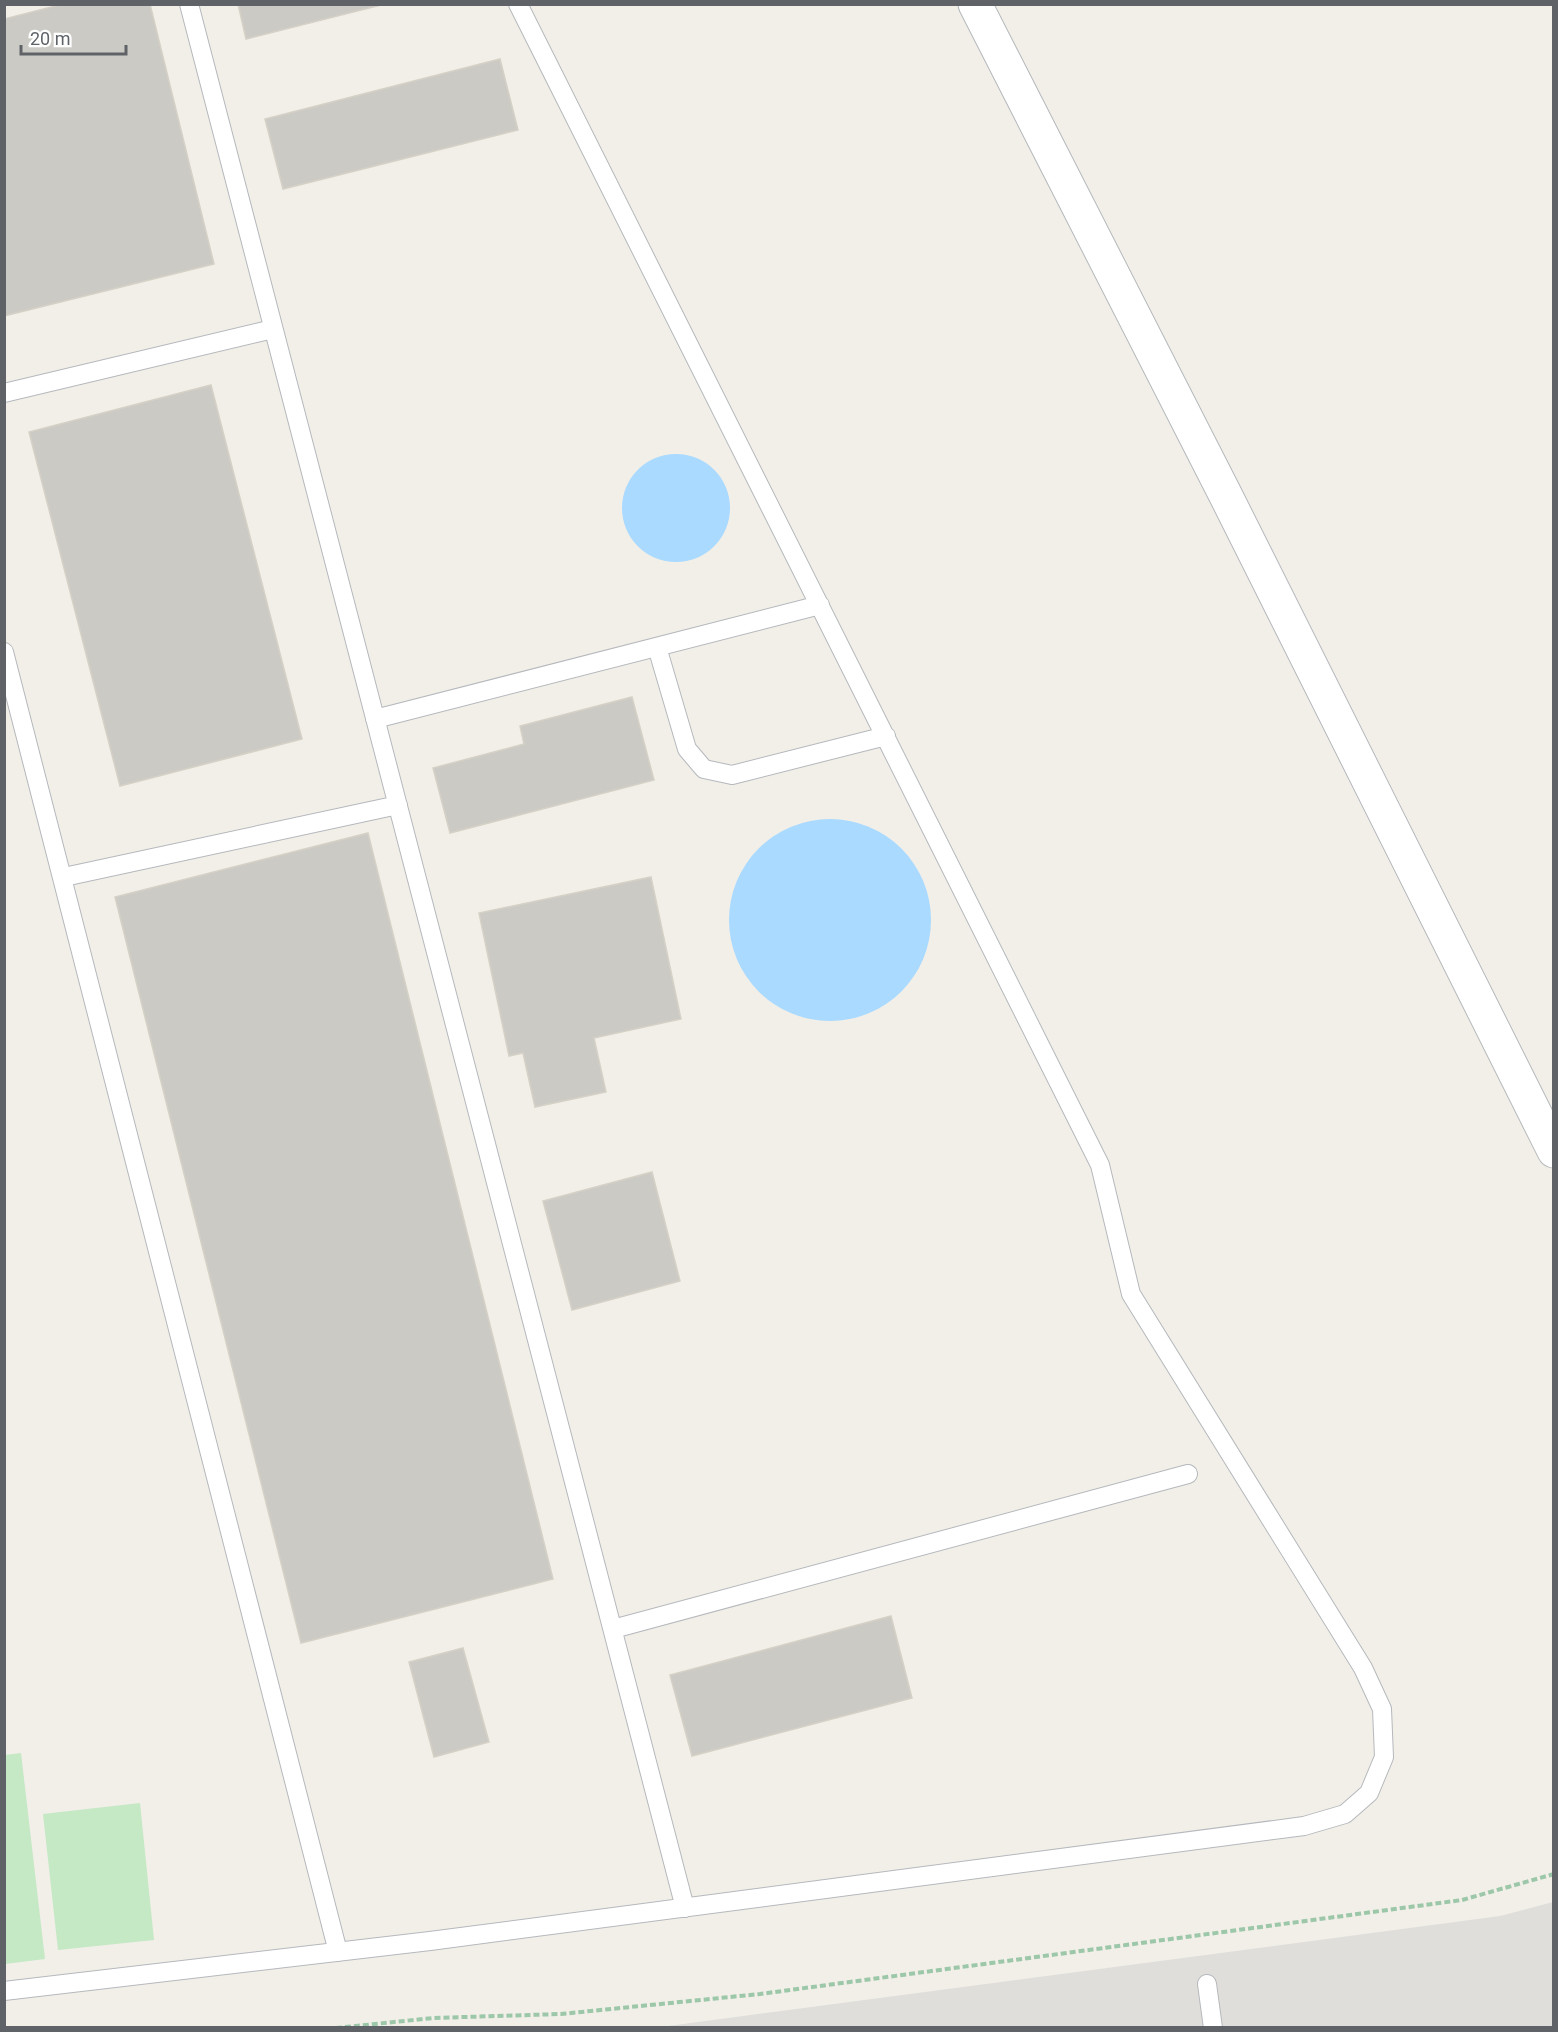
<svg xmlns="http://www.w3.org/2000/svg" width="1558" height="2032" font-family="Roboto,sans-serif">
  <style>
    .industrial { fill: #e0deda }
    .green { fill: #c5e8c5 }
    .water { fill: #aadaff }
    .building { fill: #cccac5; stroke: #d6d1c6; stroke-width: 1.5 }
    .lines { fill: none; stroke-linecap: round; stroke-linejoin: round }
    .service-casing { stroke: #b5b8bc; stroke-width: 20 }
    .minor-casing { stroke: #b5b8bc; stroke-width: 35 }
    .path { stroke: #9cc7a9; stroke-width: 4; stroke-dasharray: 6 3; stroke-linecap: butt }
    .service { stroke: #fff; stroke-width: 18 }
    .minor { stroke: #fff; stroke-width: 33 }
  </style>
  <rect width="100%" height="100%" fill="#f1efe8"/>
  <!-- industrial -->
  <path class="industrial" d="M1553,1902v125l-900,1 847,-112z"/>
  <!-- green -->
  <path class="green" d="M21,1753l24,206 -40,5v-209z
    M140,1803l14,137 -96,10 -15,-136z"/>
  <!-- water -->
  <path class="water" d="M622 508a54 54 0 1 1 108 0a54 54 0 1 1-108 0Z
    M729 920a101 101 0 1 1 202 0a101 101 0 1 1-202 0Z"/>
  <!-- building -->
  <path class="building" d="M63,4h87l64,260 -210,52v-297z
    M238,4h147l-139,35z
    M500,59l18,71 -235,59 -18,-70z
    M211,385l91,354 -182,47 -91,-354z
    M632,697l22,83 -204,53 -17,-65 91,-24 -4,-18z
    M368,833l185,746 -252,64 -186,-746z
    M651,877l30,142 -87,19 12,54 -71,15 -12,-54 -14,3 -30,-143z
    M652,1172l28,109 -108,29 -29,-109z
    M891,1616l21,82 -220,58 -22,-81z
    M463,1648l26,94 -55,15 -25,-95z"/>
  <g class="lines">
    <!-- service casing -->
    <g class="service-casing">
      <path id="service" d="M189,4l496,1904
        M4,393l269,-64
        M657,647l30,102 17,20 28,6 154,-39
        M4,652l334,1300
        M375,719l445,-114
        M64,877l334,-72
        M613,1629l575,-155
        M1207,1984l6,44
        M4,1991l426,-50 874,-115 41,-12 24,-21 15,-36 -2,-48 -19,-41 -232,-374 -31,-129 -582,-1161"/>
    </g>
    <!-- minor casing -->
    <g class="minor-casing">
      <path id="minor" d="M975,4l251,492 328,655"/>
    </g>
    <!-- path -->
    <path class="path" d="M336,2028l97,-10 128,-4 199,-20 702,-94 92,-26"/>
    <!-- service -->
    <use href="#service" class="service"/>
    <!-- minor -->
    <use href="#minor" class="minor"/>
  </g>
  <!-- border -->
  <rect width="1558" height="2032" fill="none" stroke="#5f6368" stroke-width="12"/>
  <!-- scale -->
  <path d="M21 45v9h105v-9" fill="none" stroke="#5f6368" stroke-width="3"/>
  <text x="30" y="45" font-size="18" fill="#5f6368" stroke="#ffffff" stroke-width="4.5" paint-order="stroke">20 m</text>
</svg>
